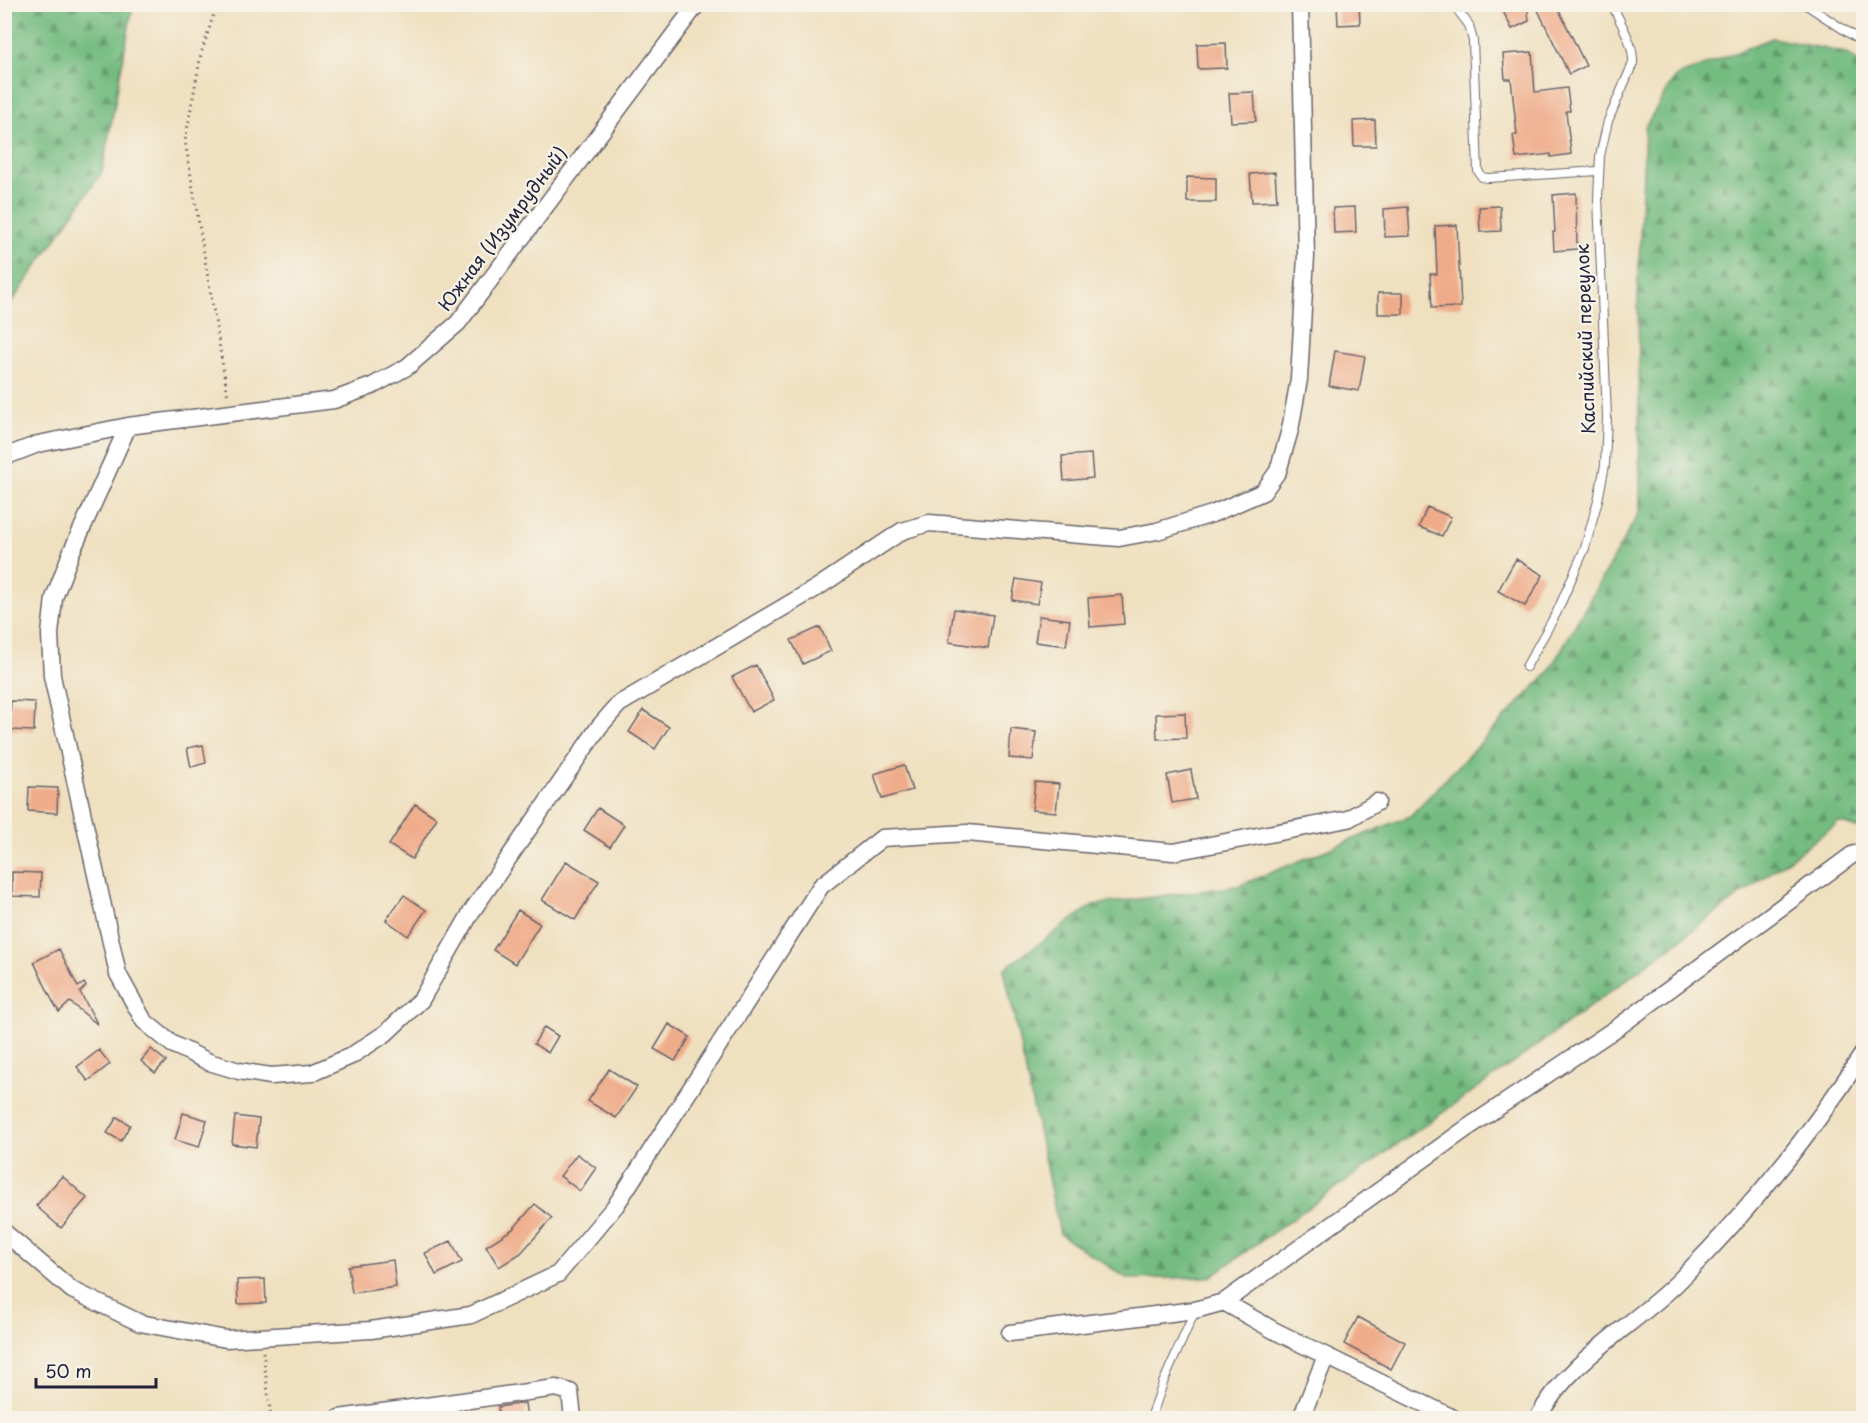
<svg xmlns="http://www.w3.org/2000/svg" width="1868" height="1423" font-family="'Playpen Sans',sans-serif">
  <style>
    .forest { fill: url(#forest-firs); stroke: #4b6f5e; stroke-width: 1.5 }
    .building { fill: #efac8a }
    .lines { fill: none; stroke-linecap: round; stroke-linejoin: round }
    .service-casing { stroke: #6a646a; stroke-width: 10 }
    .minor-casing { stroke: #6a646a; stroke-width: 19 }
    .path { stroke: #6a646a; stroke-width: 3; stroke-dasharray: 1.5 4.5; stroke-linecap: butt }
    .service { stroke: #fff; stroke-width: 8 }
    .minor { stroke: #fff; stroke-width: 16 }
    .labels { text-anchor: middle; stroke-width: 4.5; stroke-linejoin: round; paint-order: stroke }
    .street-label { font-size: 18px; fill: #22223b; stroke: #f7f3e8 }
  </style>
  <defs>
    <pattern id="forest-firs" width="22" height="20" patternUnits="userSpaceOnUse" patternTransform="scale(1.5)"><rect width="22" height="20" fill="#74bc81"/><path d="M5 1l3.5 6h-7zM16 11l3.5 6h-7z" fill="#5f986b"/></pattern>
  </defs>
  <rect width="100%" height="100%" fill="#f7f3e8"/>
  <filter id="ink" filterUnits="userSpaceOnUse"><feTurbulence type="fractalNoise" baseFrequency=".0167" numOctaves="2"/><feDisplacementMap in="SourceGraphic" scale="12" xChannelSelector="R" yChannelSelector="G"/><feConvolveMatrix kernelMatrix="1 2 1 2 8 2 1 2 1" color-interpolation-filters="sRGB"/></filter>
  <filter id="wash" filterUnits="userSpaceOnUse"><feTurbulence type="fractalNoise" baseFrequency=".008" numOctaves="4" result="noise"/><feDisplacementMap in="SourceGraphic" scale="24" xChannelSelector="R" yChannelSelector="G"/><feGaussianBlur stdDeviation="1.35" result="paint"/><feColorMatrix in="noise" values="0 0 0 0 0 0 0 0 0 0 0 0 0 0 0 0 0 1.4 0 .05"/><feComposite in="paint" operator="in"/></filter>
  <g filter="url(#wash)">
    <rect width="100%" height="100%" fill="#efe0c0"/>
    <!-- forest -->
    <path class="forest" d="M5,4l128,1 -31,167 -97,140z
      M1772,38l73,15 18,12v765l-24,-8 -312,231 -317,224 -82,2 -68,-45 -56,-265 89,-64 145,-19 172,-70 138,-143 92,-162 -2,-226 7,-158 30,-50z"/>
    <g id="blocks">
      <!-- building -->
      <path class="building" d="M1337,4h22l1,20 -22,1z
        M1511,4h16l2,17 -17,8 -10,-20z
        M1535,4h21l30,62 -17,8z
        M1226,43l1,25 -29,1 -1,-25z
        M1532,52l3,40 32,-4 3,23h-4l5,43 -20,3v-3l-35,4 -3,-23h4l-6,-56h-6l-2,-25z
        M1254,92l2,29 -25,1 -2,-29z
        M1375,120l1,26h-22l-1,-25z
        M1275,172l2,29 -25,1 -2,-28z
        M1187,177l29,1v24h-29z
        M1576,193l1,56 -23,2 -1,-19h2l-2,-37z
        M1500,206l1,25 -21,1 -1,-25z
        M1355,207l1,25 -22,1 -1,-25z
        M1408,207l2,29 -25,1 -1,-28z
        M1457,225l4,82 -29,1 -2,-34h7l-2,-48z
        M1378,293h25v21h-25z
        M1335,351l30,5 -6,35 -30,-5z
        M1091,454l2,24 -29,3 -2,-25z
        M1427,507l24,10 -9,19 -23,-9z
        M1516,559l27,16 -18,31 -27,-15z
        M1016,579l25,4 -4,21 -25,-4z
        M1122,595l2,29 -34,3 -2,-29z
        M954,609l39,6 -5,33 -39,-6z
        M1039,616l31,4 -4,26 -31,-4z
        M820,627l11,24 -28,13 -12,-24z
        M756,665l18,35 -23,12 -19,-35z
        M11,701l24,1 -1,29 -25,-1z
        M643,710l26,17 -14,22 -26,-17z
        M1185,713l1,25 -29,1 -1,-25z
        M1011,729l25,3 -3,28 -24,-2z
        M203,745l3,18 -15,4 -4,-19z
        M904,765l8,25 -30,9 -8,-25z
        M1191,770l5,29 -24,4 -5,-28z
        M1035,782l24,2 -3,28 -24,-2z
        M29,787l29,1 -1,25 -29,-2z
        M415,804l22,14 -25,41 -23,-14z
        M598,808l26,17 -14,22 -26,-17z
        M566,861l33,20 -24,39 -33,-20z
        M12,872l29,1 -1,24 -28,-1z
        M404,895l22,15 -18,26 -22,-16z
        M518,910l22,14 -25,40 -22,-14z
        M59,949l19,38 6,-4 2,3 -6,6 18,33 -28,-23 -11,10 -7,-12 -18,-38z
        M669,1024l21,13 -15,24 -21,-12z
        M544,1027l14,9 -10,17 -14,-9z
        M151,1049l15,12 -11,12 -14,-12z
        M99,1050l11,14 -22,17 -11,-14z
        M609,1069l28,18 -21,31 -28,-17z
        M183,1113l24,7 -8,27 -24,-7z
        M235,1116l24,3 -3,28 -24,-3z
        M117,1117l13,8 -9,16 -14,-8z
        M577,1154l19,14 -16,23 -20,-15z
        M62,1176l25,22 -26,30 -25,-22z
        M535,1204l17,14 -31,35 -22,14 -13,-21 27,-17z
        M451,1241l11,21 -26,13 -11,-22z
        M393,1260l3,27 -44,6 -4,-27z
        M265,1279l1,24 -28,1 -1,-24z
        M1358,1317l47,25 -14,27 -47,-25z
        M525,1403l2,16h-28l-1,-12z"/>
    </g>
  </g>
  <g filter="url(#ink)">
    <use href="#blocks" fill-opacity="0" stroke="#6a646a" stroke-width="1.5"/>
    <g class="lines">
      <!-- service casing -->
      <g class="service-casing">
        <path id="service" d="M1453,4l16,21 4,16 5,130 4,6 6,1 110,-7
          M1805,4l59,39
          M1526,667l31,-55 28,-64 13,-48 7,-35 2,-48 -9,-219 2,-42 8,-35 25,-58c1,-20 -13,-40 -21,-59
          M1151,1418l12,-35 32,-72"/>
      </g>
      <!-- minor casing -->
      <g class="minor-casing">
        <path id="minor" d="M128,426l-57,127 -17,45 -4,36 2,42 66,298 26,47 28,23 37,18 30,9 32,5 41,-3 39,-17 35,-23 35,-33 51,-89 127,-184 20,-23 199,-117 84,-56 27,-8 190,15 38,-7 55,-17 51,-22 15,-21 12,-41 9,-51 7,-123 -6,-252
          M4,457l34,-13 90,-18 206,-26 38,-14 35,-19 51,-44 239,-319
          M4,1232l68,58 68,33 86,16 145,-9 100,-15 87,-41 58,-69 205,-319 61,-48 85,-5 206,19 175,-33 29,-17
          M1224,1302l51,29 178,87
          M1010,1333l185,-23 29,-8 243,-174 154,-103 231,-170 9,-3 3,1
          M449,1403l3,15
          M339,1418l217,-30 14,4 3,26
          M1301,1418l25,-62
          M1538,1418c30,-58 94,-91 140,-136 70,-70 132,-146 186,-230"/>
      </g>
      <!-- path -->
      <path class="path" d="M217,4l-16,50 -16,87 43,256
        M263,1352l8,66"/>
      <!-- service -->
      <use href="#service" class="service"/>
      <!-- minor -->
      <use href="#minor" class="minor"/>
    </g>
  </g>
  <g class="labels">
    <!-- street labels -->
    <g class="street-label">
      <text transform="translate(503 229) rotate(-53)" y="6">Южная (Изумрудный)</text>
      <text transform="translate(1586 339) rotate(-92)" y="6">Каспийский переулок</text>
    </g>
  </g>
  <!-- margin -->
  <rect width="1868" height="1423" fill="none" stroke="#f7f3e8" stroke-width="24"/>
  <!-- scale -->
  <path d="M36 1378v9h120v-9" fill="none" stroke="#22223b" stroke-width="3"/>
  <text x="45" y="1378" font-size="18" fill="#22223b" stroke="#f7f3e8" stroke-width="4.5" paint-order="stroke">50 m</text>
</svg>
